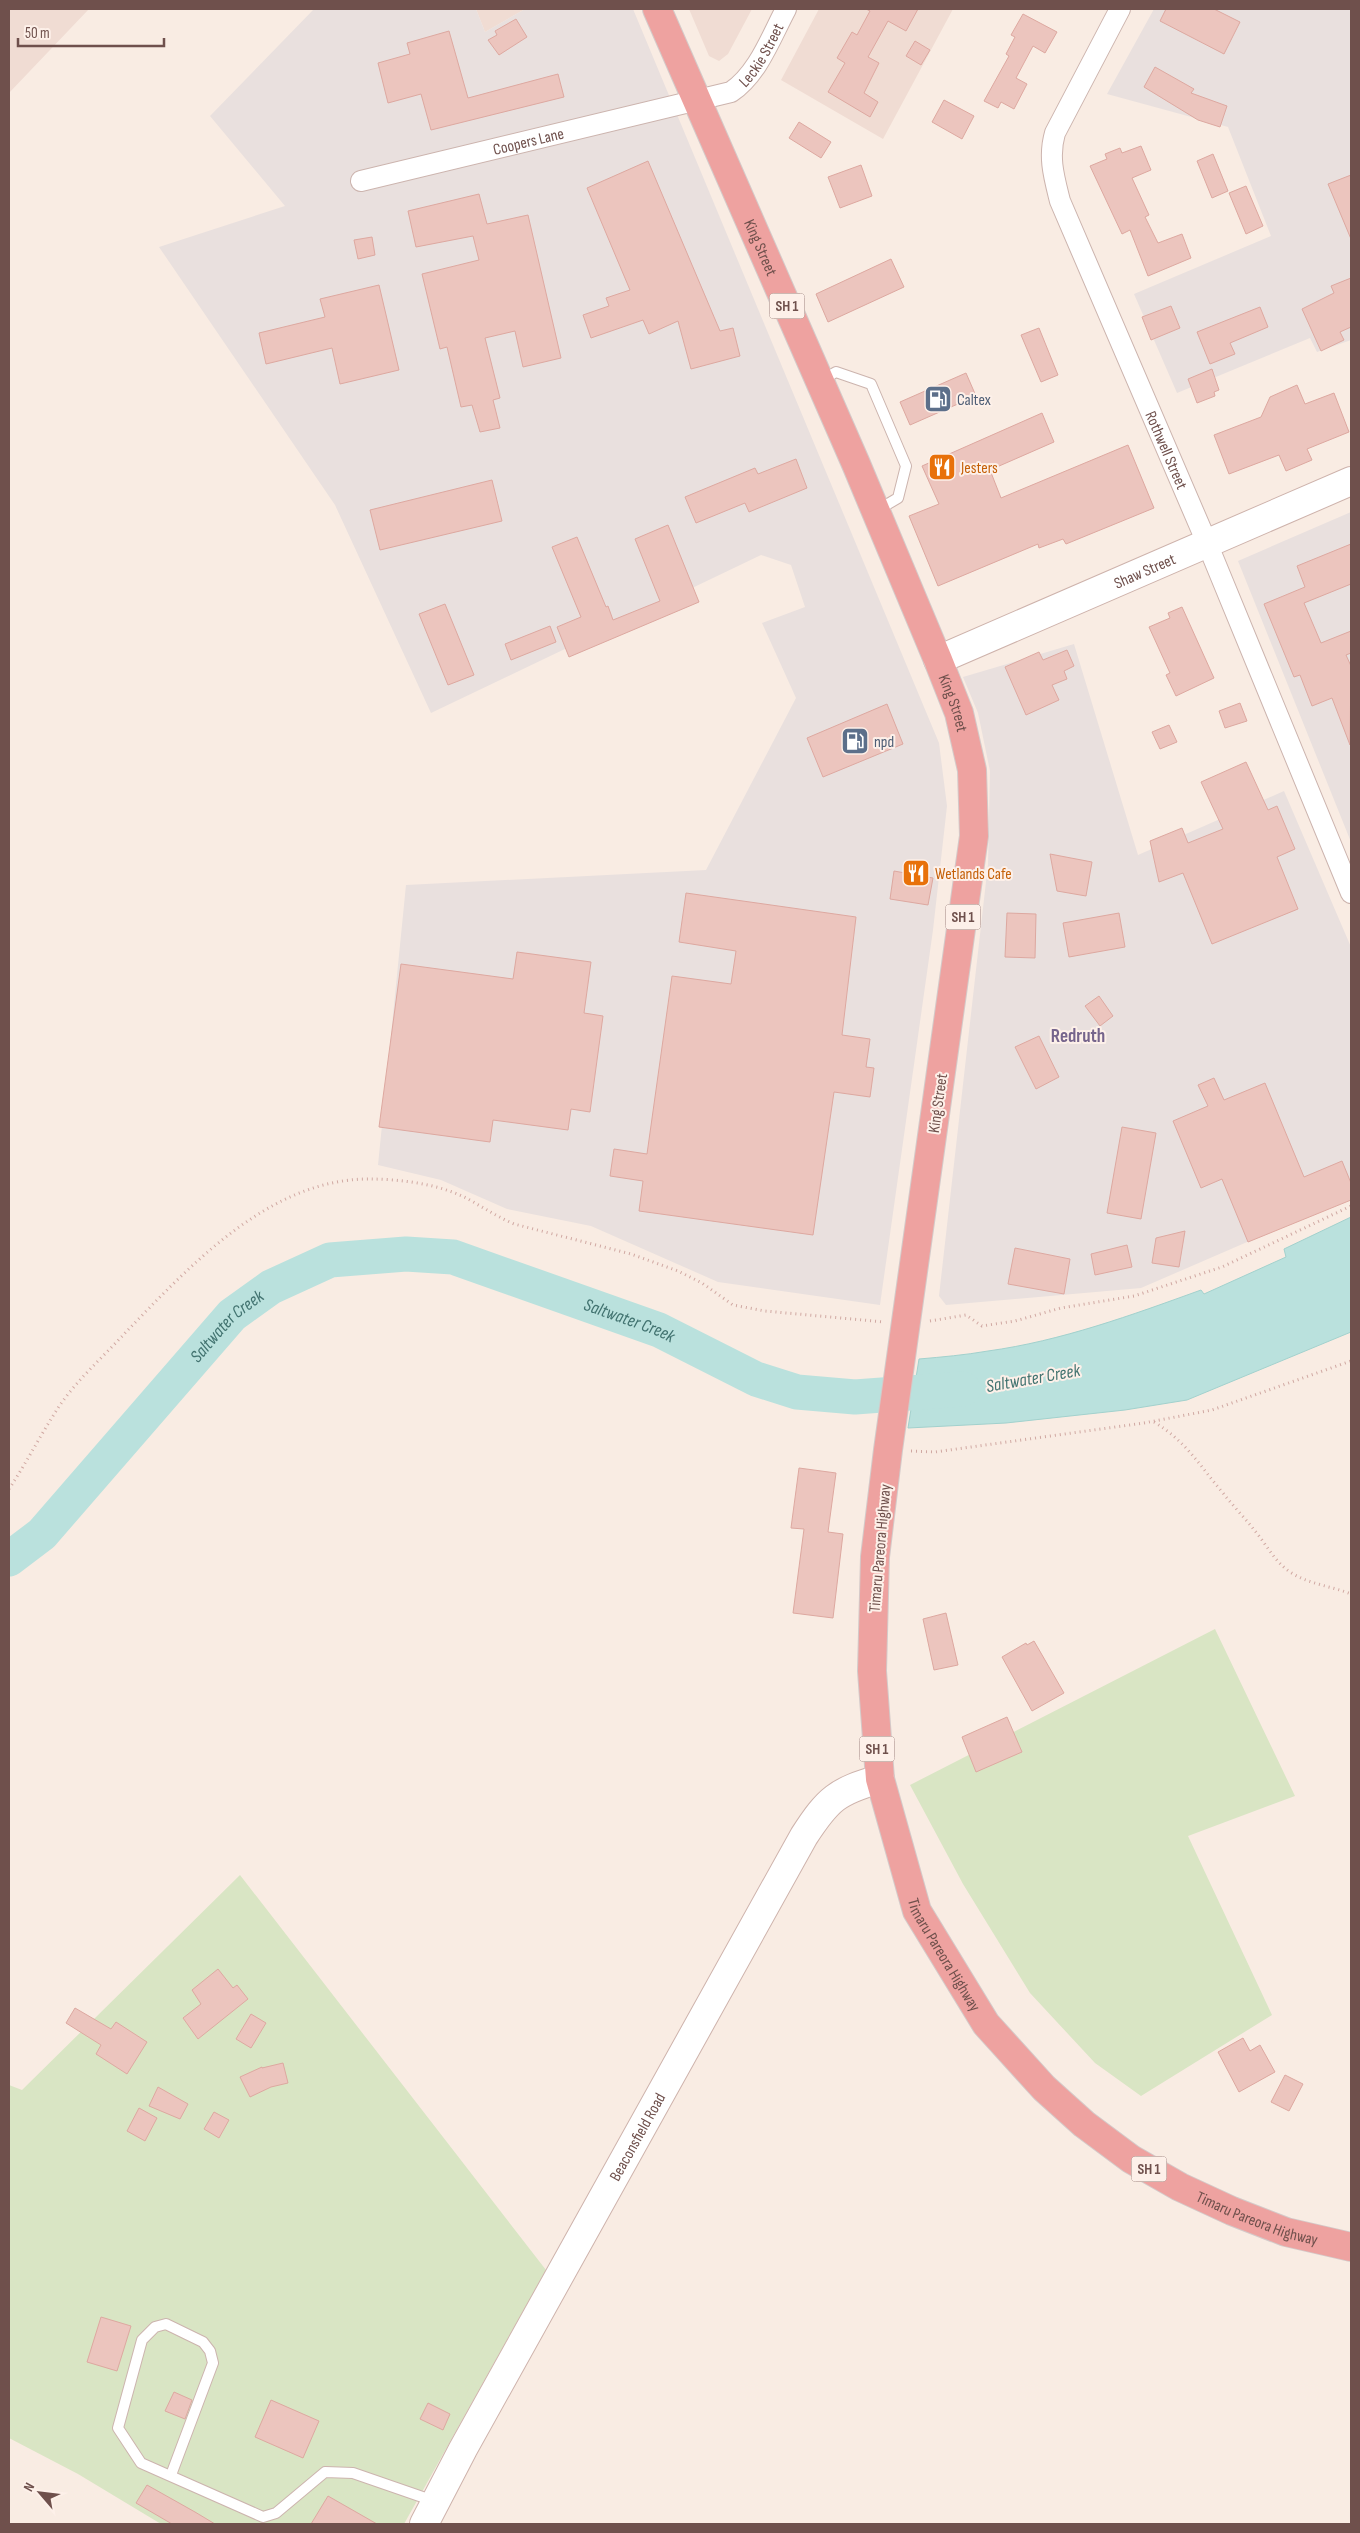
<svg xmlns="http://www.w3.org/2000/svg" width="1360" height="2533" font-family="'Sofia Sans Condensed',sans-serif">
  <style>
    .residential { fill: #f0dcd3 }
    .industrial { fill: #e9e0de }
    .green { fill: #d9e5c4 }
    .water { fill: #bae1dd; stroke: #a2d1cd }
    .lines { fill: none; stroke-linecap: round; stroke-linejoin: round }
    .river { stroke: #bae1dd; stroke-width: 35 }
    .building { fill: #ecc5be; stroke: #dda8a0 }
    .lane-casing { stroke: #ccb4ae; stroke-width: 12 }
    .street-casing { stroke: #ccb4ae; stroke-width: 22 }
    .secondary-casing { stroke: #ceb3ac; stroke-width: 30 }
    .highway-casing { stroke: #d4cac9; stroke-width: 30 }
    .path { stroke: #d0a8a2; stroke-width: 3; stroke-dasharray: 1 4; stroke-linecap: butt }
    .lane { stroke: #fff; stroke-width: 10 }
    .street { stroke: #fff; stroke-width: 20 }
    .secondary { stroke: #fff; stroke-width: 28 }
    .highway { stroke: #eea2a0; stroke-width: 28 }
    .labels { text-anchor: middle; stroke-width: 4; stroke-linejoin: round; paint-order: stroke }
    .shield { fill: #fdf0e9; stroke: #9a807b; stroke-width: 1 }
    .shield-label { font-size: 15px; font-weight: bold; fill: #6f504c }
    .street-label { font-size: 16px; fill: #6f504c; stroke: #fdf0e9 }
    .service-label { font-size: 16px; fill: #4e5e75; stroke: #fdf0e9; text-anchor: start }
    .food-label { font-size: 16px; fill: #c56008; stroke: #fdf0e9; text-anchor: start }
    .water-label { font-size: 18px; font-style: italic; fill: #427370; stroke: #fdf0e9 }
    .quarter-label { font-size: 19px; font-weight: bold; fill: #75648c; stroke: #fdf0e9 }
  </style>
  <rect width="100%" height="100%" fill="#f9ece3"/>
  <!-- residential -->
  <path class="residential" d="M9,9h80l-80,84z
    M476,9h49l-40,23z
    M689,9h63l-24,45 -9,7 -10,-5z
    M819,9h134l-70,130 -102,-59z"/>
  <!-- industrial -->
  <path class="industrial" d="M314,9h162l9,23 40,-23h108l306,734 8,63 -14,124 -53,375 -162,-23 -127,-56 -84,-17 -66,-29 -63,-15 28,-280 300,-15 90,-172 -34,-75 43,-16 -14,-42 -30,-10 -330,158 -96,-208 -176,-258 126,-41 -75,-90z
    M1154,9h197v331l-34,12 -7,-14 -133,55 -43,-99 137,-58 -43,-109 -121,-33z
    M1351,512v330l-113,-281z
    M1074,644l64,211 146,-64 67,156v250l-210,91 -195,17 -7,-9 49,-432 2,-93 -12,-58 -15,-36z"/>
  <!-- green -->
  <path class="green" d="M1215,1629l80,167 -107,40 84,179 -131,81 -46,-33 -65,-70 -67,-109 -53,-99z
    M240,1875l306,395 -142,254h-243l-83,-50 -69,-36v-353l13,5z"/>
  <!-- water -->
  <path class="water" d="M1351,1217v115l-164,68 -62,10 -119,13 -98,5 11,-69c23,-2 46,-4 69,-8 73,-10 144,-36 213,-61l3,4 82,-37 -2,-8z"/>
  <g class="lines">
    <!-- river -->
    <path class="river" id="s1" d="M9,1559l33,-25 190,-219 39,-28 59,-27 76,-6 47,3 206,73 97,49 41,13 58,5 108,-8"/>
  </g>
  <!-- building -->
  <path class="building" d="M866,9h52l-12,22 -18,-10 -20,36 11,6 -15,30 14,9 -8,15 -42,-25 17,-29 -8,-5 15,-26 5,3 13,-24z
    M1166,9h48l26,13 -16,32 -64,-33z
    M1023,14l34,18 -12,21 -12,-7 -17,32 11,6 -13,25 -13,-7 -3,6 -14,-7 25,-45 -3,-2 9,-17 -4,-2z
    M516,19l11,18 -28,18 -11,-15 9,-5 -2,-4z
    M449,31l19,67 90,-24 6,23 -133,33 -10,-36 -33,9 -10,-40 32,-9 -3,-11z
    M915,41l15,9 -9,15 -15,-9z
    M1155,67l39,22 -3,4 36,13 -7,21 -22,-7 -54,-33z
    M944,100l30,16 -12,23 -30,-17z
    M799,122l32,20 -10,16 -32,-20z
    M1141,146l10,24 -19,8 17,37 -4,2 13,26 24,-9 9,24 -43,18 -18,-46 -8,4 -32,-68 17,-7 -2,-5 15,-6 2,5z
    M1213,154l15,37 -16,7 -15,-37z
    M648,161l72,170 13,-3 7,28 -49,13 -13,-48 -29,13 -6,-14 -52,18 -8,-23 26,-9 -3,-8 24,-8 -43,-102z
    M861,165l11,31 -32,12 -12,-31z
    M1351,175v64l-23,-55z
    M1246,186l17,40 -17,8 -17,-41z
    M479,194l8,30 41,-9 33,143 -38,9 -8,-36 -30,7 15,60 -7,2 7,28 -20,4 -8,-27 -11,2 -14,-60 -7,2 -18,-75 57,-14 -6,-24 -57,11 -8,-36z
    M372,237l3,18 -17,4 -4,-19z
    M891,259l13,28 -76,35 -12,-28z
    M1351,278v49l-11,5 4,8 -23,11 -19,-42 32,-16 -3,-7z
    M379,285l20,85 -59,14 -8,-36 -66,16 -7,-31 66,-16 -5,-18z
    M1171,306l9,22 -29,12 -9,-23z
    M1260,307l8,20 -38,16 5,11 -25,10 -13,-32z
    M1039,328l19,47 -17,7 -20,-47z
    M1212,369l7,21 -5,2 1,4 -18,7 -9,-24z
    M966,373l10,23 -66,29 -10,-23z
    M1297,385l8,19 29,-11 15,39 -42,17 5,11 -26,11 -7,-16 -50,19 -15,-39 47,-18 9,-20z
    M1042,413l12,29 -64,28 11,28 127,-53 26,63 -88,36 -3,-5 -24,9 -1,-4 -100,42 -29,-70 30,-12 -17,-38z
    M796,459l11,29 -58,24 -4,-9 -49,20 -11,-26 70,-29 3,6z
    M492,480l10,41 -122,29 -10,-40z
    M668,525l31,77 -130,55 -12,-30 24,-10 -29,-70 25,-10 29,70 2,-1 5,14 47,-19 -25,-62z
    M1351,544v40l-47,19 17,40 30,-12v22l-5,2 5,11 -1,79 -18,-47 -20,8 -12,-31 -6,2 -30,-73 41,-17 -8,-21z
    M445,604l29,71 -26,10 -29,-71z
    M1182,607l32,71 -38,18 -10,-21 4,-2 -21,-46 21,-9 -2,-5z
    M550,626l6,16 -45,18 -6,-16z
    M1067,650l7,16 -10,5 3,8 -15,6 7,15 -33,15 -21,-48 34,-15 4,8z
    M1240,703l7,18 -22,7 -6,-17z
    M887,704l16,40 -80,33 -16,-39z
    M1169,725l8,17 -17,7 -8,-17z
    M1246,762l22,48 9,-4 18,43 -18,8 21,52 -86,35 -29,-71 -24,9 -9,-41 32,-13 6,15 35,-14 -22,-47z
    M1050,854l42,8 -6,34 -29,-5z
    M894,871l39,7 -5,27 -38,-6z
    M686,893l170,24 -14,118 28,4 -4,28 8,1 -4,29 -36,-5 -21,143 -174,-24 4,-30 -33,-5 4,-27 33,5 25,-178 59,8 5,-33 -57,-9z
    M1007,913l29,1 -1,44 -30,-1z
    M1119,913l6,34 -56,10 -6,-34z
    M517,952l74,10 -7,51 19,3 -13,96 -19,-3 -3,21 -75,-10 -3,22 -111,-15 22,-163 112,15z
    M1099,996l14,20 -13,10 -15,-20z
    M1039,1036l20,41 -23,12 -21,-42z
    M1214,1078l10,22 41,-17 39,94 38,-16 9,22v17l-103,42 -26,-63 -21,9 -28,-67 35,-15 -10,-21z
    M1122,1127l34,6 -15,86 -34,-6z
    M1185,1231l-6,36 -27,-4 4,-25z
    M1127,1245l5,22 -37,8 -4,-21z
    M1015,1248l55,11 -6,35 -56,-10z
    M799,1468l37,5 -8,59 15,2 -10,84 -40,-5 11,-84 -13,-1z
    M946,1613l12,52 -24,5 -11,-51z
    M1034,1641l30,52 -32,18 -30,-54 24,-14 1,2z
    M1007,1717l15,35 -46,20 -14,-35z
    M218,1969l15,19 4,-3 11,14 -50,40 -15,-21 18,-14 -9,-14z
    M75,2008l36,21 5,-7 31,20 -20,32 -31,-20 5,-9 -35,-22z
    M251,2014l15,9 -15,25 -15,-9z
    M1243,2038l7,13 10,-6 15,27 -36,20 -21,-40z
    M283,2063l5,20 -17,4 -21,10 -10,-20 22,-10v1z
    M1285,2075l18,9 -14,27 -18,-9z
    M158,2087l30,17 -8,15 -31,-13z
    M139,2108l18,10 -12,23 -18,-10z
    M214,2112l15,8 -10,18 -15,-9z
    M101,2317l30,9 -14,45 -30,-9z
    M174,2392l18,8 -7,19 -20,-8z
    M271,2400l48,21 -16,37 -48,-21z
    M428,2403l22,11 -7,16 -23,-11z
    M147,2485l48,27 20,12h-43l-36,-21z
    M328,2496l49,28h-66z"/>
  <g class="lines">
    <!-- lane casing -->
    <g class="lane-casing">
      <path id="lane" d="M820,381l16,-9 35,12 35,82 -8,32 -22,13
        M171,2475l42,-112 -3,-12 -7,-9 -37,-18 -11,3 -13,13 -24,88 23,35 122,54 13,-4 49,-41 28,1 81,28"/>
    </g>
    <!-- street casing -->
    <g class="street-casing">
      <g id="street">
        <path id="s2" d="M1120,9l-65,124c-7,24 -1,44 5,68l147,342 144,350"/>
        <path id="s3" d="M361,181l370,-89c27,-18 40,-55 55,-83"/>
      </g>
    </g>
    <!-- secondary casing -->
    <g class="secondary-casing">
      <g id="secondary">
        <path id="s4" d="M938,660l413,-179"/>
        <path id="s5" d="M424,2524l39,-75 341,-613c24,-37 33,-45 76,-57"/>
      </g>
    </g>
    <!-- highway casing -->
    <g class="highway-casing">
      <g id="highway">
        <path id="s6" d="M657,9l199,455 82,196 21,53 13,57 2,66 -86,614 -13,107 -3,114 8,108 37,132 69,113 58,64 40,36 47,35 49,28 52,24 54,21 65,15"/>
      </g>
    </g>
    <!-- path -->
    <path class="path" d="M930,1321l36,-6 16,11 33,-5 46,-13 73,-12 88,-29 129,-61
      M1154,1422c33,20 45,43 69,71 10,13 22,25 32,38 12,14 19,30 35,41 18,12 41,14 61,22
      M911,1451l24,1 209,-29 68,-13 139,-49
      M9,1489c18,-27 33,-57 51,-84 18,-26 44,-49 66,-73 64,-66 143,-153 243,-153 31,0 71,5 99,20 16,9 30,18 46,25l117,30 47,17 24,12 31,22 32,6 119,11"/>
    <!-- lane -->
    <use href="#lane" class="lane"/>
    <!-- street -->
    <use href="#street" class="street"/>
    <!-- secondary -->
    <use href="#secondary" class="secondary"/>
    <!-- highway -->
    <use href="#highway" class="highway"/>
  </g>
  <!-- icons -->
  <defs>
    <g id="fuel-square" transform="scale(1.4375)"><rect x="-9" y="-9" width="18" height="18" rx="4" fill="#5c6f8a" stroke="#fdf0e9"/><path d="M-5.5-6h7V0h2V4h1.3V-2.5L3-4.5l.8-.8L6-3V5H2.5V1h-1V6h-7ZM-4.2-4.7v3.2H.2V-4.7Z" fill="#fff"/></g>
    <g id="restaurant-square" transform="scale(1.4375)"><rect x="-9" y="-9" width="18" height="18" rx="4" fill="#e8710a" stroke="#fdf0e9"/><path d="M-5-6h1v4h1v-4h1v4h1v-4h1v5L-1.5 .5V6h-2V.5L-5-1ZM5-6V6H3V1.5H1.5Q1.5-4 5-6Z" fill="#fff"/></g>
  </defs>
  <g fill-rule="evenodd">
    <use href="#fuel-square" x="938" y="399"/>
    <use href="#restaurant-square" x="942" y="467"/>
    <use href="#fuel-square" x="855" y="741"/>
    <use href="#restaurant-square" x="916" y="873"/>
  </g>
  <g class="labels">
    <!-- shield labels -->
    <g class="shield">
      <rect x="769.5" y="293.5" width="35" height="25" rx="4"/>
      <rect x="945.5" y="904.5" width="35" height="25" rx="4"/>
      <rect x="859.5" y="1736.5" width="35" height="25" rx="4"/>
      <rect x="1131.5" y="2156.5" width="35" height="25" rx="4"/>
    </g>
    <g class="shield-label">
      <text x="787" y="311">SH 1</text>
      <text x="963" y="922">SH 1</text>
      <text x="877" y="1754">SH 1</text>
      <text x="1149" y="2174">SH 1</text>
    </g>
    <!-- street labels -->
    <g class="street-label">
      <text dy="6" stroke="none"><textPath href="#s3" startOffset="429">Leckie Street</textPath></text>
      <text dy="6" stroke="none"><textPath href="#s3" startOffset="172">Coopers Lane</textPath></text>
      <text dy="6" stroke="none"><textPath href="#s6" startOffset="260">King Street</textPath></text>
      <text dy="6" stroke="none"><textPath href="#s2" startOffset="480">Rothwell Street</textPath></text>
      <text dy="6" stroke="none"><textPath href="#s4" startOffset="225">Shaw Street</textPath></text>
      <text dy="6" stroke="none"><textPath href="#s6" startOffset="755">King Street</textPath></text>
      <text transform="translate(937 1103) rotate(-82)" y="6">King Street</text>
      <text transform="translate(879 1548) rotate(-85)" y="6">Timaru Pareora Highway</text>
      <text dy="6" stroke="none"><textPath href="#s6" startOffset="2029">Timaru Pareora Highway</textPath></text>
      <text dy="6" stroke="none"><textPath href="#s5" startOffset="442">Beaconsfield Road</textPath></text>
      <text dy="6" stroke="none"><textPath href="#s6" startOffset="2449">Timaru Pareora Highway</textPath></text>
    </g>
    <!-- service labels -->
    <g class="service-label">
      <text x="957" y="405">Caltex</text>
      <text x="874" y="747">npd</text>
    </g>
    <!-- food labels -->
    <g class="food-label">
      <text x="961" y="473">Jesters</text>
      <text x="935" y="879">Wetlands Cafe</text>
    </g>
    <!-- water labels -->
    <g class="water-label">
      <text dy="6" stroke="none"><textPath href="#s1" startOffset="755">Saltwater Creek</textPath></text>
      <text dy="6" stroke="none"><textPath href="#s1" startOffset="320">Saltwater Creek</textPath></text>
      <text transform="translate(1033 1378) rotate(-10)" y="6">Saltwater Creek</text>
    </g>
    <!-- quarter labels -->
    <g class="quarter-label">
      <text x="1078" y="1042">Redruth</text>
    </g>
  </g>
  <!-- border -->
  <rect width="1360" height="2533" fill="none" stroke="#6f504c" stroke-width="20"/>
  <!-- north arrow -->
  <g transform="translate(40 2493) rotate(298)" stroke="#fdf0e9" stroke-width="4" paint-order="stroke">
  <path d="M0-4L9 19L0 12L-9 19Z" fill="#6f504c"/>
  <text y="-8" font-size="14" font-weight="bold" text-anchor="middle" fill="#6f504c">N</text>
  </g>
  <!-- scale -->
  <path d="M18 38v8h146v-8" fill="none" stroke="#6f504c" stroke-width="2.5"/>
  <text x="25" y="38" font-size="15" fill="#6f504c" stroke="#fdf0e9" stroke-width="4" paint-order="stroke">50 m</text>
</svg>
